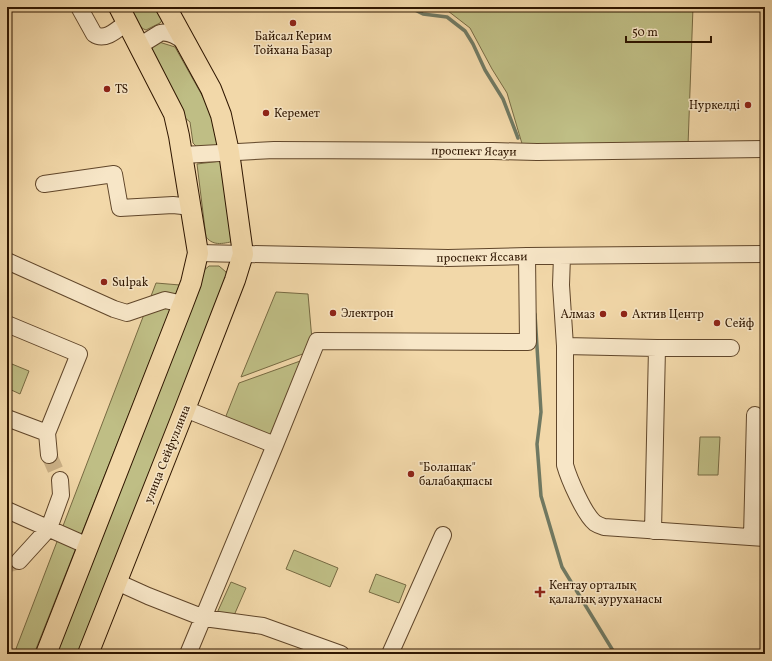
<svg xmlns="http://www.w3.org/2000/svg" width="772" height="661" font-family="Vollkorn,serif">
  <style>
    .green { fill: #bfbe85; stroke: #776a42 }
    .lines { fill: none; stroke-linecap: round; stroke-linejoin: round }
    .stream { stroke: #707962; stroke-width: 3.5 }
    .minor-tunnel { stroke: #cbb187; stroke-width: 16; stroke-dasharray: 16 8; stroke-linecap: butt }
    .minor-casing { stroke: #60462a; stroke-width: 18 }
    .major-casing { stroke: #2f1600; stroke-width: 22 }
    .minor { stroke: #f7e6c7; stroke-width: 16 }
    .major { stroke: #f2d8a9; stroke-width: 20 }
    .poi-dot { fill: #8f2418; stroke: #f7e6c7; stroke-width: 1.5 }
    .labels { text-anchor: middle; stroke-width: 3; stroke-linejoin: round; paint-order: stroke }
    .poi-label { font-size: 12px; fill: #2f1600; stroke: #f7e6c7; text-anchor: start }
    .street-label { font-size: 12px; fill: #2f1600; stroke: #f7e6c7 }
  </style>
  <rect width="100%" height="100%" fill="#f2d8a9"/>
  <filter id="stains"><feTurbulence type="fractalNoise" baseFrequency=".005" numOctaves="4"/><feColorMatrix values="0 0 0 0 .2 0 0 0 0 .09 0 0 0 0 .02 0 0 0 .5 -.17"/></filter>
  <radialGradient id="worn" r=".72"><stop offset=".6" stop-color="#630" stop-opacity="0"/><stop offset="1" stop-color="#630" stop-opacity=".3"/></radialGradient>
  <!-- green -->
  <path class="green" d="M129,7h30l4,12 -3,4 -14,7c-8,-2 -12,-15 -17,-23z
    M422,7h271l-5,139 -165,1 -16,-54 -15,-24 -22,-41 -22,-17z
    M159,42l16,5 33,59 11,39 -1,2h-21l-4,-4 -3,-21 -6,-5 -35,-70z
    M221,161l15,80c-12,2 -22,6 -30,-4l-9,-73z
    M209,266h10l7,6 1,4 -148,378h-27l151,-383z
    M156,283l24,2 -146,369h-20z
    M276,292l32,2 4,46 -4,12 -67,25z
    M303,360l-31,79 -48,-18 15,-38z
    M7,362l22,9 -9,23 -13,-6z
    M700,437h20l-2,38h-20z
    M294,550l44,18 -8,19 -44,-18z
    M376,574l30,11 -7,18 -30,-11z
    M231,582l15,6 -14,32 -15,-7z"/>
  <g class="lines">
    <!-- stream -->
    <path class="stream" d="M409,7l14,7 24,3 18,14 8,13 12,26 18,29 15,39
      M535,314l6,98 -4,32 4,52 21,71 53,87"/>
    <!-- minor-tunnel -->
    <path class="minor-tunnel" d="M49,455l11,25
      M7,565l12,-4"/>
    <!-- minor casing -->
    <g class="minor-casing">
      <path id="minor" d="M79,7l15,27c11,8 24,-5 33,-12
        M139,46l21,-13c10,-2 18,4 26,10
        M183,155l91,-5 219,1 44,1 228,-3
        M44,184l70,-10 6,34 53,-3 19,2
        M198,253l250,5 79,-2 238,-2
        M562,256l-1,29 4,61v119c4,14 19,49 30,58 3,2 6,3 9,4l161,11
        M7,261l107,48 13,4 38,-13 18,4
        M7,324l72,30 -32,79 2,22
        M565,346l92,2h74
        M185,409l90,36
        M7,418l40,15
        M7,510l81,36
        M653,531l4,-183
        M752,537l3,-122
        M19,561l30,-33 12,-33 -1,-15
        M117,582l31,14 56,22 59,8 78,28
        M188,654l87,-209 42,-104 211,1 -1,-86
        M390,654l53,-119"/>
    </g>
    <!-- major casing -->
    <g class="major-casing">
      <path id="major" d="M46,654l137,-350 8,-21 7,-30 -19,-117 -5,-22 -55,-107
        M88,654l97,-245 50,-129 8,-26 -14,-102 -8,-37 -10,-26 -45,-82"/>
    </g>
    <!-- minor -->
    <use href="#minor" class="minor"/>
    <!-- major -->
    <use href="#major" class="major"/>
  </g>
  <!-- markers -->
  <g class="poi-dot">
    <circle cx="293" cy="23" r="4"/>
    <circle cx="107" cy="89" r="4"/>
    <circle cx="748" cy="105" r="4"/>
    <circle cx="266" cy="113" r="4"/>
    <circle cx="104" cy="282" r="4"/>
    <circle cx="333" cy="313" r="4"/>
    <circle cx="603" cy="314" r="4"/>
    <circle cx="624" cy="314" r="4"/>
    <circle cx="717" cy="323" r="4"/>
    <circle cx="411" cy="474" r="4"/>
    <path d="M538 586h4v4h4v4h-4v4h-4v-4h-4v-4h4z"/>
  </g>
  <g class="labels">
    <!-- poi labels -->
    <g class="poi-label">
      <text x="293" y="40" text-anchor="middle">Байсал Керим<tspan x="293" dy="14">Тойхана Базар</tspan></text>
      <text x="115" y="93">TS</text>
      <text x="740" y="109" text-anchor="end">Нуркелді</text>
      <text x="274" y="117">Керемет</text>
      <text x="112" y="286">Sulpak</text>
      <text x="341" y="317">Электрон</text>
      <text x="595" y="318" text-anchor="end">Алмаз</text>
      <text x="632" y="318">Актив Центр</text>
      <text x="725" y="327">Сейф</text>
      <text x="419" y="471">"Болашак"<tspan x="419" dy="14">балабақшасы</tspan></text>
      <text x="549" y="589">Кентау орталық<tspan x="549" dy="14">қалалық ауруханасы</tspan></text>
    </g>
    <!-- street labels -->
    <g class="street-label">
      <text transform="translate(474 151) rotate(1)" y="4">проспект Ясауи</text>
      <text transform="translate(482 257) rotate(-1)" y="4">проспект Яссави</text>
      <text transform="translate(167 454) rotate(-68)" y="4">улица Сейфуллина</text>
    </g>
  </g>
  <!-- margin -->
  <rect width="772" height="661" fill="none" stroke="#f2d8a9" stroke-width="24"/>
  <rect x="8" y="8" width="756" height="645" fill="none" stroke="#2f1600" stroke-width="2"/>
  <rect x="12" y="12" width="748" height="637" fill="none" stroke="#2f1600"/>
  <!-- scale -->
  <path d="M626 36v6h85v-6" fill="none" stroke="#2f1600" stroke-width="2"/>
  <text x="632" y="36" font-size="12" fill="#2f1600" stroke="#f7e6c7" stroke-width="3" paint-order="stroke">50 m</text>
  <rect width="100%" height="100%" filter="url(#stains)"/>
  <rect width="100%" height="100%" fill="url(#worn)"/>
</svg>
